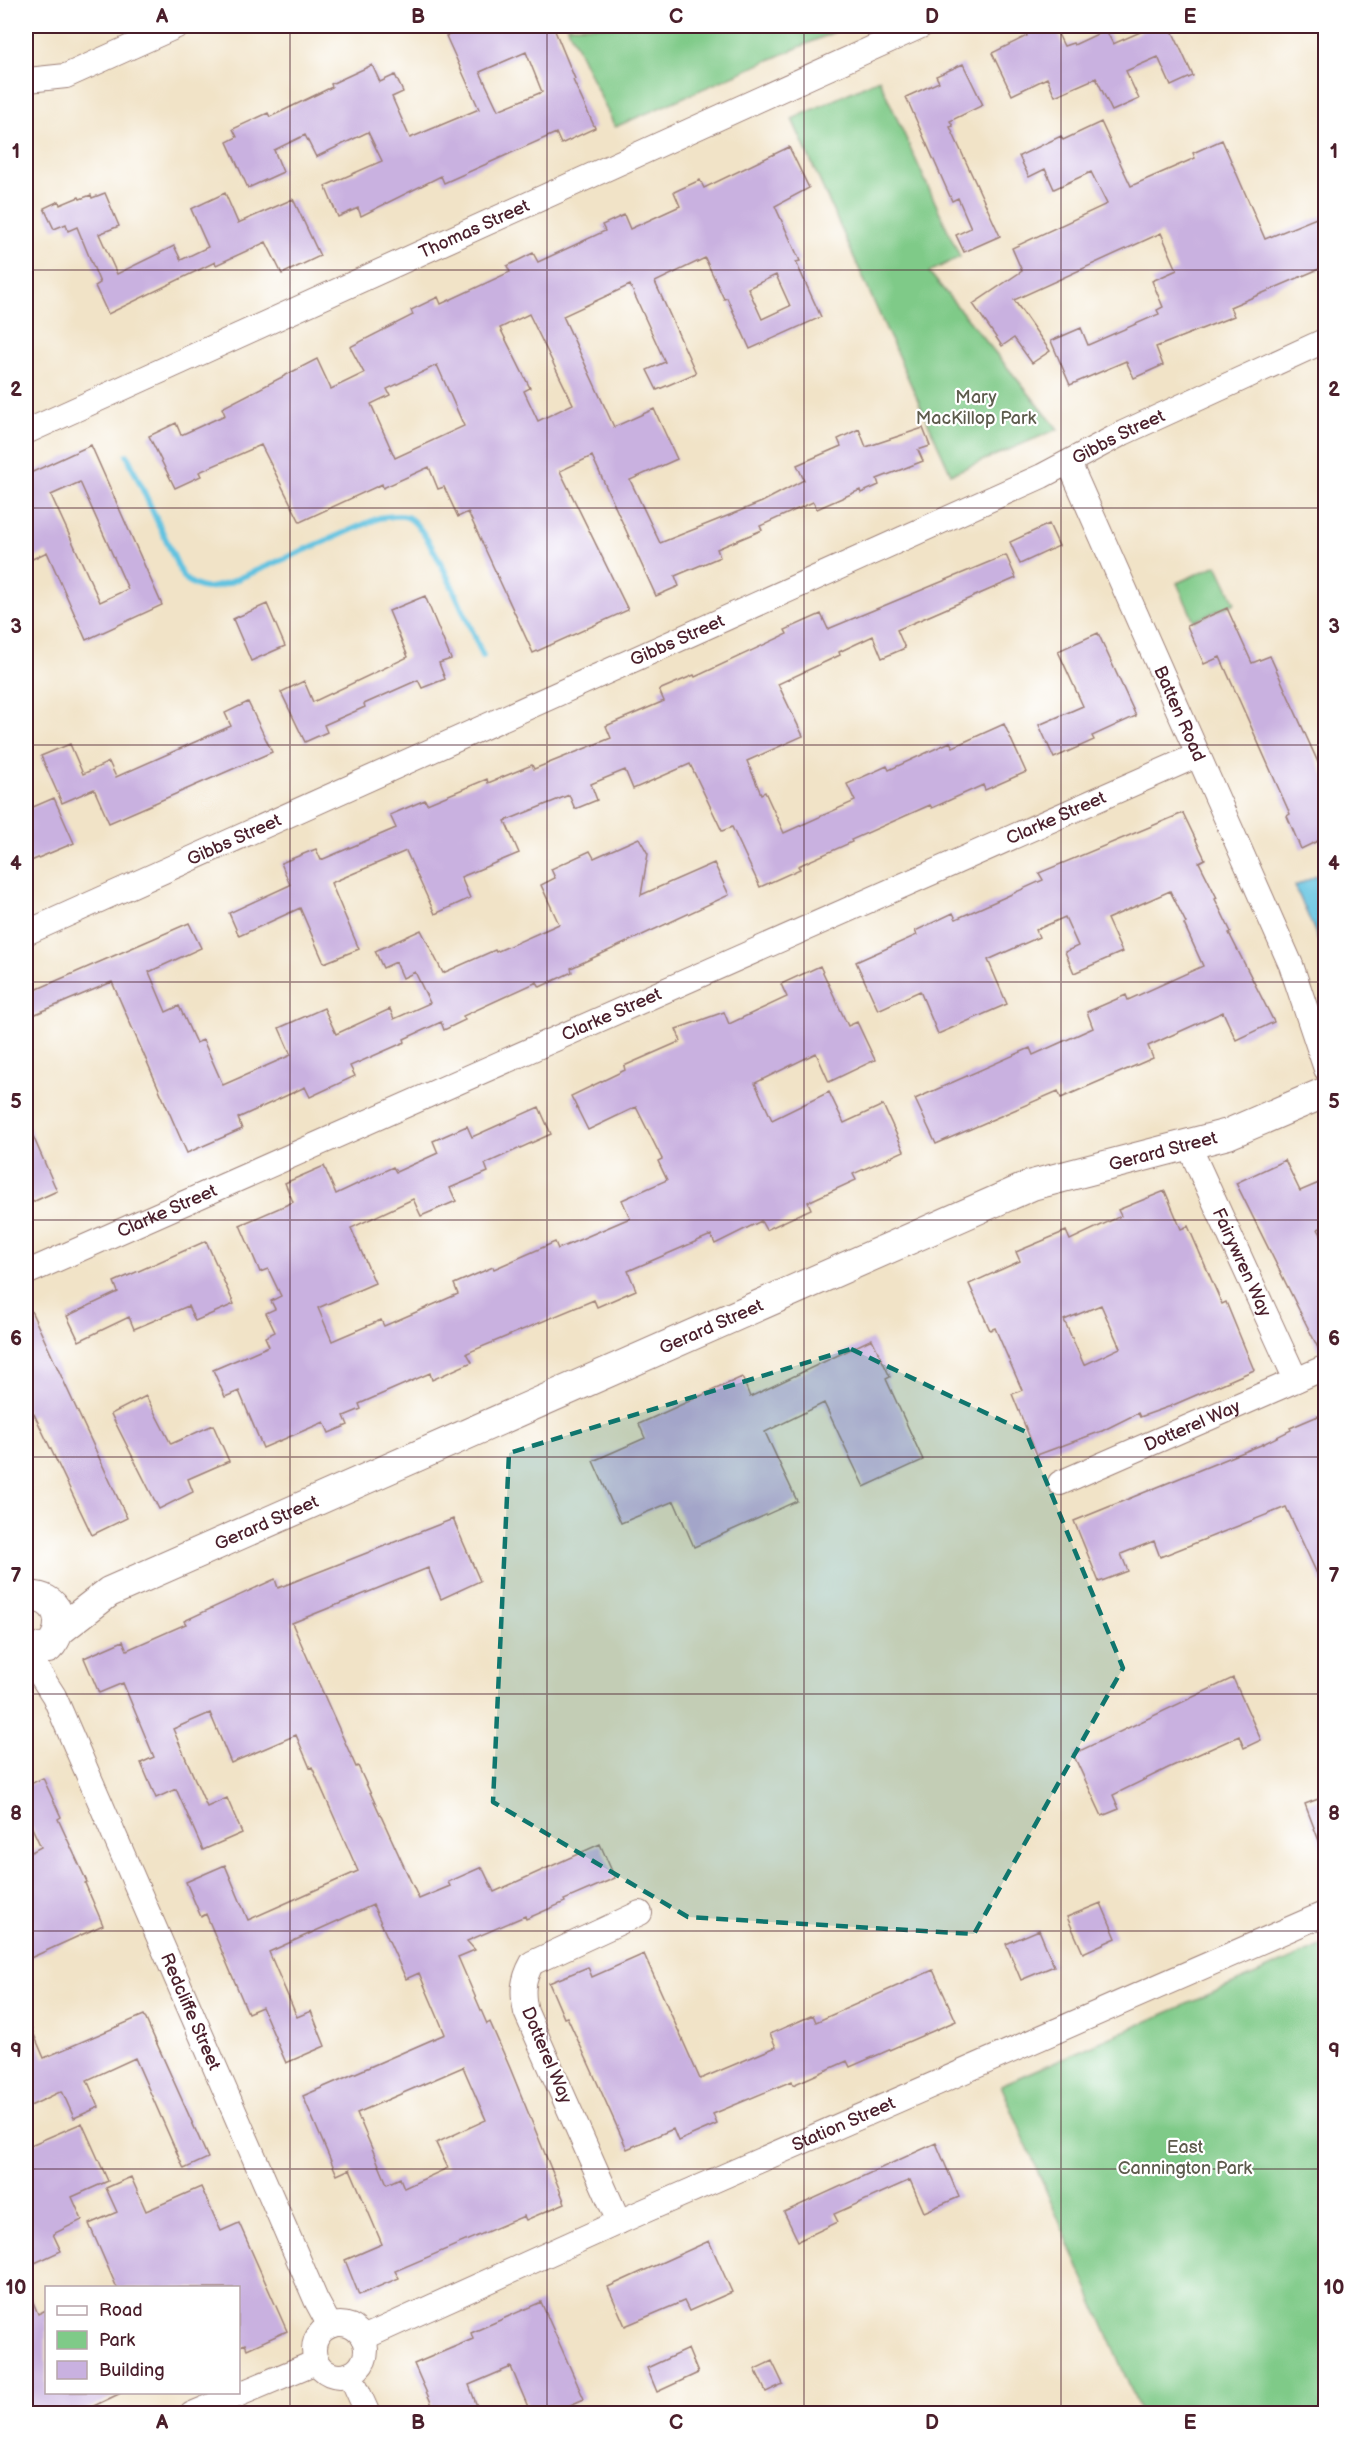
<svg xmlns="http://www.w3.org/2000/svg" width="1351" height="2439" font-family="'Balsamiq Sans',sans-serif">
  <style>
    .green { fill: #7fca88; stroke: #64745a; stroke-width: 1.5 }
    .water { fill: #61c2e0; stroke: #567086; stroke-width: 1.5 }
    .lines { fill: none; stroke-linecap: round; stroke-linejoin: round }
    .stream { stroke: #61c2e0; stroke-width: 6 }
    .building { fill: #c9b1e0; fill-rule: evenodd }
    .minor-casing { stroke: #9e8179; stroke-width: 26 }
    .tertiary-casing { stroke: #9e8179; stroke-width: 32 }
    .minor { stroke: #fff; stroke-width: 24 }
    .tertiary { stroke: #fff; stroke-width: 30 }
    .marked { fill: #0f766e; fill-opacity: 0.2; stroke: #0f766e; stroke-width: 4.5; stroke-dasharray: 12 8; stroke-linejoin: round }
    .grid { fill: none; stroke: #4a1f2b; stroke-width: 1.5; stroke-opacity: 0.55 }
    .labels { text-anchor: middle; stroke-width: 4.5; stroke-linejoin: round; paint-order: stroke }
    .street-label { font-size: 18px; fill: #4a1f2b; stroke: #fff }
    .park-label { font-size: 18px; fill: #5d5b4c; stroke: #fff }
    .neatline { fill: none; stroke: #4a1f2b; stroke-width: 2 }
    .grid-label { font-size: 20px; text-anchor: middle; font-weight: bold; fill: #4a1f2b }
  </style>
  <rect width="100%" height="100%" fill="#fff"/>
  <filter id="ink" filterUnits="userSpaceOnUse"><feTurbulence type="fractalNoise" baseFrequency=".0167" numOctaves="2"/><feDisplacementMap in="SourceGraphic" scale="12" xChannelSelector="R" yChannelSelector="G"/><feConvolveMatrix kernelMatrix="1 2 1 2 8 2 1 2 1" color-interpolation-filters="sRGB"/></filter>
  <filter id="wash" filterUnits="userSpaceOnUse"><feTurbulence type="fractalNoise" baseFrequency=".008" numOctaves="4" result="noise"/><feDisplacementMap in="SourceGraphic" scale="24" xChannelSelector="R" yChannelSelector="G"/><feGaussianBlur stdDeviation="1.35" result="paint"/><feColorMatrix in="noise" values="0 0 0 0 0 0 0 0 0 0 0 0 0 0 0 0 0 1.4 0 .05"/><feComposite in="paint" operator="in"/></filter>
  <g filter="url(#wash)">
    <rect width="100%" height="100%" fill="#f1e3c7"/>
    <!-- green -->
    <path class="green" d="M567,26h281l-233,101z
      M879,79l81,178 -31,15 129,157 -107,45 -159,-355z
      M1217,565l18,38 -41,18 -17,-38z
      M1325,1944v469h-184l-140,-328z"/>
    <!-- water -->
    <path class="water" d="M1325,872v83l-30,-69z"/>
    <g class="lines">
      <!-- stream -->
      <path class="stream" d="M127,455l56,122c17,14 25,13 45,6l151,-65c9,-1 19,-4 28,-1 23,9 64,113 76,139"/>
    </g>
    <g id="blocks">
      <!-- building -->
      <path class="building" d="M470,26h83l22,53 -2,1 22,48 -34,16 -5,-11 -112,50 -3,-7 -80,40 -3,-8 -20,9 -13,-31 57,-25 -14,-29 -52,25 -11,-22 -31,15 9,22 -35,16 -21,-46 10,-5 -4,-8 35,-16 2,4 62,-30 -1,-3 41,-19 8,17 15,-7 8,17 -11,5 18,41 69,-29 -33,-73zM526,52l16,40 -44,18 -18,-38z
        M1039,26h15l10,20 9,-3 1,2 32,-15 7,14 41,-18h16l23,50 -22,10 -13,-29 -32,14 13,28 -27,12 -16,-33 -41,18 -8,-18 -35,17 -20,-42 35,-17 -2,-4z
        M963,64l20,41 -33,16 3,5 -3,1 50,109 -36,16 -8,-17 15,-7 -13,-30 -6,3 -46,-104 33,-15 -3,-6z
        M1101,122l30,64 64,-28 -2,-5 29,-13 43,99 61,-25v52l-96,41 4,9 -78,31 7,18 -29,13 -8,-17 -56,24 -19,-44 30,-13 7,17 71,-31 -2,-4 6,-3 -11,-26 25,-11 -16,-37 -147,67 36,51 -18,12 -18,-25 -12,8 -29,-42 49,-33 -10,-23 95,-44 -16,-32 -37,17 -9,-20 -16,8 -10,-21 42,-20 2,4z
        M789,147l20,41 -34,18 25,55 -4,1 25,55 -71,32 -23,-51 -3,1 -19,-41 -50,24 41,91 -39,17 -10,-20 18,-8 -35,-77 -67,31 51,111 40,-18 23,50 -47,21 30,63 102,-41 42,-22 -7,-15 44,-19 -3,-7 21,-10 7,18 57,-19 7,18 -12,4 5,11 -46,18 2,6 -18,8 -1,-3 -43,19 -4,-7 -53,24 2,4 -45,19 3,8 -45,19 4,10 -23,10 -64,-140 -32,15 68,139 -95,43 -65,-141 -10,5 -14,-30 -6,2 -9,-22 -46,21 -1,-4 -82,38 -39,-77 -62,27 2,4 -26,12 -26,-52 27,-13 5,12 44,-20 -3,-7 95,-49 14,30 33,-16 -14,-26 63,-32 -2,-5 27,-13 3,7 69,-32 -3,-6 26,-13 5,9 67,-31 -3,-6 22,-10 6,14 50,-23 -6,-14 26,-12 4,8zM776,275l14,31 -28,13 -14,-31zM529,314l44,90 -35,17 -14,-30 6,-3 -30,-60zM437,365l27,61 -69,32 -24,-54 19,-9 -3,-6z
        M105,193l14,33 -20,8 18,40 57,-28 7,14 27,-13 -17,-38 34,-16 13,30 55,-24 27,57 -38,18 -16,-32 -50,23 -1,-3 -107,52 -13,-28 5,-3 -23,-56 -9,4 -2,-7 -12,5 -10,-21 15,-7 1,4 19,-8 1,2 11,-4 1,3z
        M91,445l71,160 -76,35 -39,-88 -21,10v-87zM80,482l48,107 -28,13 -49,-107z
        M1049,524l10,22 -39,18 -10,-22z
        M1006,555l10,23 -119,52 8,18 -23,10 -9,-22 -34,16 1,3 -62,29 25,52 -56,25 14,33 4,-2 19,41 71,-32 -8,-17 40,-18 2,4 61,-28 3,5 51,-23 22,48 -41,18 -2,-5 -51,23 -2,-3 -79,35 1,2 -54,24 2,3 -40,18 -28,-60 -10,4 -32,-67 -57,25 -8,-19 -34,14 6,16 -22,9 -6,-14 -64,26 14,32 -58,24 9,21 -35,16 -29,-63 -75,32 28,66 -35,14 -24,-55 -61,28 -10,-23 61,-28 -9,-22 35,-14 5,11 75,-32 -6,-13 35,-15 2,4 60,-25 1,4 44,-18 2,4 77,-31 -5,-12 58,-25 -5,-11 35,-15 1,2 92,-43 -2,-4 36,-16 7,15z
        M425,596l26,63 -12,4 6,16 -23,9 -4,-8 -54,24 1,3 -41,18 3,7 -22,10 -24,-50 23,-11 9,21 95,-45 -19,-46z
        M267,604l18,42 -34,15 -18,-42z
        M1227,608l25,55 18,-7 56,124v57l-25,12 -14,-33 3,-2 -70,-157 -16,7 -17,-38z
        M1098,633l38,83 -44,20 2,4 -40,18 -15,-33 44,-19 -25,-55z
        M248,702l24,50 -163,71 -15,-34 -32,14 -21,-47 29,-12 13,30 26,-12 7,15 115,-51 -6,-13z
        M54,798l20,45 -48,20v-53z
        M1183,813l22,46 -6,3 18,36 -2,1 16,33 -2,1 45,89 -38,18 -13,-28 -75,34 5,12 -92,40 -3,-7 -122,53 -21,-45 115,-51 3,7 60,-27 -6,-16 39,-17 2,5 75,-34 -19,-42 2,-1 -16,-32 -63,28 15,33 -48,21 -9,-21 13,-6 -13,-29 -29,13 3,7 -51,23 19,44 -69,30 -18,-43 -42,19 -22,-48 61,-27 -2,-4 38,-18 3,6 87,-39 -4,-7z
        M639,838l9,16 -7,41 73,-32 15,32 -158,73 1,4 -32,15 -3,-5 -74,34 2,4 -21,10 -3,-8 -37,17 1,3 -55,24 5,10 -45,21 -5,-10 -67,31 4,11 -55,24 -75,-171 -86,36v-24l163,-71 12,25 -52,24 17,40 13,-6 17,37 7,-3 20,45 68,-30 -12,-27 45,-20 12,26 54,-25 4,10 36,-16 -15,-31 -12,6 -7,-16 -13,6 -8,-17 46,-21 22,43 52,-23 1,2 63,-28 -18,-39 14,-7 -4,-9 39,-18 4,7z
        M820,966l28,60 9,-4 18,38 -46,22 -13,-29 -61,30 17,37 57,-28 15,31 39,-18 21,46 -51,23 3,6 -48,22 3,7 -45,21 -5,-9 -46,23 -4,-9 -83,36 8,19 -39,17 -3,-7 -127,53 5,9 -40,18 -2,-7 -71,31 2,5 -17,7 4,9 -19,8 -5,-11 -61,26 -24,-57 -14,6 -12,-27 56,-24 -4,-9 10,-5 -9,-19 9,-4 -4,-8 10,-5 -13,-27 -8,3 -20,-47 53,-23 -8,-19 39,-17 12,28 57,-27 3,5 42,-19 -5,-12 34,-15 5,11 67,-30 12,27 -66,30 3,8 -38,16 6,13 -35,15 -8,-17 -62,29 24,55 -57,25 14,33 49,-21 3,6 74,-32 -4,-10 39,-17 1,2 61,-27 3,7 72,-31 -8,-18 45,-20 -9,-19 4,-2 -26,-52 -48,23 -17,-34 54,-26 -1,-4 57,-25 -5,-12 48,-17 5,12 58,-27 -6,-13z
        M26,1120l31,71 -31,14z
        M1285,1160l15,31 26,-11v46l-8,3 8,15v109l-5,1 -85,-171z
        M1165,1191l16,38 7,-3 34,78 4,-2 28,68 -83,36 -31,11 -2,-4 -36,18 -65,24 -25,-61 10,-4 -27,-62 -5,2 -21,-46 51,-23 -4,-9 50,-21 4,9 51,-24 -3,-6zM1101,1305l19,43 -36,17 -20,-45z
        M206,1241l28,63 -39,17 -7,-15 -54,23 -5,-12 -50,24 -12,-25 51,-24 -4,-10z
        M26,1300l101,218 -35,17 -58,-121 -8,4z
        M872,1339l18,38 -4,2 37,81 -59,27 -40,-84 -59,29 32,69 -103,46 -20,-46 -53,22 -28,-62 52,-23 -6,-14 103,-47 8,20z
        M146,1396l25,48 42,-19 16,36 -41,18 5,13 -34,17 -48,-95z
        M1318,1416l8,17v160l-40,-86 -126,50 -6,-16 -33,13 7,17 -29,11 -25,-61 187,-76 30,-15 -1,-2z
        M453,1519l27,62 -39,18 -13,-31 -136,55 64,144 2,-1 61,133 31,-13 -2,-4 34,-15 12,25 106,-48 15,34 -51,22 1,2 -39,17 -1,-3 -58,25 8,9 -17,7 29,67 3,-2 20,46 55,135 -39,17 -2,-4 -129,55 4,7 -40,17 -14,-35 37,-16 -32,-75 -13,6 -34,-79 142,-62 -26,-61 -13,6 -33,-74 -104,47 28,65 14,-6 14,35 -39,17 -24,-56 -14,6 -42,-99 -5,3 -15,-35 39,-17 23,55 110,-49 -46,-104 -2,1 -14,-33 -65,28 -21,-50 -37,16 34,78 20,-9 15,35 -39,17 -27,-61 -20,9 -15,-35 13,-6 -31,-74 -24,10 -15,-35 39,-17 4,9 59,-26 -2,-3 91,-42 3,9zM463,2067l23,53 -50,23 12,25 -44,20 -4,-10 -13,6 -30,-71z
        M1233,1678l28,62 -17,8 -5,-12 -71,32 -55,27 6,14 -17,7 -29,-62z
        M43,1778l18,39 -3,2 29,63 -2,1 18,42 -77,35v-105l15,-8 -15,-32v-29z
        M1326,1796v58h-2l-19,-50z
        M1101,1903l15,35 -33,15 -16,-36z
        M1039,1930l15,36 -33,14 -15,-36z
        M644,1954l56,125 76,-32 -6,-13 43,-19 3,7 117,-52 23,51 -106,46 -3,-6 -54,24 -1,-4 -79,33 4,10 -39,17 -5,-12 -46,20 -40,-89 -20,-43 -3,1 -15,-35 39,-16 4,10z
        M144,2015l64,143 -24,11 -49,-111 -48,22 12,27 -25,11 -12,-27 -36,17v-92l18,42z
        M82,2123l26,58 -36,16 10,23 -29,14 8,17 -35,16v-120z
        M936,2143l23,54 -35,15 -14,-32 -76,34 4,8 -40,19 -14,-29z
        M131,2177l15,34 55,-24 20,44 18,-8 48,108 -40,18 -2,-5 -7,3v-59h-121l-28,-64 28,-12 -11,-24z
        M709,2241l23,51 -43,19 -5,-10 -59,25 -17,-39z
        M26,2285l12,29 8,-4v82h77l-46,22h-51z
        M541,2302l43,97 -34,15h-19l-20,-47 -42,18 11,29h-44l-22,-50 59,-25 -2,-6z
        M688,2349l10,24 -41,19 -10,-24z
        M772,2361l11,23 -17,8 -11,-23z"/>
    </g>
  </g>
  <g filter="url(#ink)">
    <use href="#blocks" fill-opacity="0" stroke="#9e8179" stroke-width="1.5"/>
    <g class="lines">
      <!-- minor casing -->
      <g class="minor-casing">
        <g id="minor">
          <path d="M28,80l38,-4 111,-50"/>
          <path id="s1" d="M26,432l895,-406"/>
          <path id="s2" d="M1069,463l222,502 35,104"/>
          <path id="s3" d="M26,933l1016,-457 81,-43 203,-93"/>
          <path id="s4" d="M1188,1144l108,236"/>
          <path id="s5" d="M26,1273l1172,-518"/>
          <path id="s6" d="M1060,1483l266,-116"/>
          <path id="s7" d="M26,1652l28,44 262,604 14,26"/>
          <path d="M619,2222l-93,-210c-4,-19 -4,-31 6,-49l108,-50"/>
          <circle cx="340" cy="2350" r="26"/>
          <path id="s8" d="M363,2338l256,-116 707,-309"/>
          <path d="M350,2374l18,40"/>
          <path d="M192,2414l124,-52"/>
        </g>
      </g>
      <!-- tertiary casing -->
      <g class="tertiary-casing">
        <g id="tertiary">
          <path d="M26,1597c32,-4 44,29 22,51l-22,2"/>
          <path id="s9" d="M60,1630l49,-38 923,-407 196,-51 98,-42"/>
        </g>
      </g>
      <!-- minor -->
      <use href="#minor" class="minor"/>
      <!-- tertiary -->
      <use href="#tertiary" class="tertiary"/>
    </g>
  </g>
  <!-- marked area -->
  <path class="marked" d="M851,1349l175,83 97,236 -149,266 -286,-17 -195,-115 16,-349z"/>
  <!-- grid -->
  <path class="grid" d="M290,26v2388M547,26v2388M804,26v2388M1061,26v2388M26,270h1300M26,508h1300M26,745h1300M26,982h1300M26,1220h1300M26,1457h1300M26,1694h1300M26,1931h1300M26,2169h1300"/>
  <g class="labels">
    <!-- street labels -->
    <g class="street-label">
      <text dy="6" stroke="none"><textPath href="#s1" startOffset="492">Thomas Street</textPath></text>
      <text dy="6" stroke="none"><textPath href="#s3" startOffset="1200">Gibbs Street</textPath></text>
      <text dy="6" stroke="none"><textPath href="#s3" startOffset="714">Gibbs Street</textPath></text>
      <text dy="6" stroke="none"><textPath href="#s2" startOffset="274">Batten Road</textPath></text>
      <text dy="6" stroke="none"><textPath href="#s5" startOffset="1126">Clarke Street</textPath></text>
      <text dy="6" stroke="none"><textPath href="#s3" startOffset="228">Gibbs Street</textPath></text>
      <text dy="6" stroke="none"><textPath href="#s5" startOffset="640">Clarke Street</textPath></text>
      <text dy="6" stroke="none"><textPath href="#s9" startOffset="1206">Gerard Street</textPath></text>
      <text dy="6" stroke="none"><textPath href="#s5" startOffset="154">Clarke Street</textPath></text>
      <text dy="6" stroke="none"><textPath href="#s4" startOffset="130">Fairywren Way</textPath></text>
      <text dy="6" stroke="none"><textPath href="#s9" startOffset="720">Gerard Street</textPath></text>
      <text dy="6" stroke="none"><textPath href="#s6" startOffset="144">Dotterel Way</textPath></text>
      <text dy="6" stroke="none"><textPath href="#s9" startOffset="234">Gerard Street</textPath></text>
      <text dy="6" stroke="none"><textPath href="#s7" startOffset="396">Redcliffe Street</textPath></text>
      <text transform="translate(547 2055) rotate(67)" y="6">Dotterel Way</text>
      <text dy="6" stroke="none"><textPath href="#s8" startOffset="526">Station Street</textPath></text>
    </g>
    <!-- park labels -->
    <g class="park-label">
      <text x="976" y="403">Mary<tspan x="976" dy="21">MacKillop Park</tspan></text>
      <text x="1185" y="2153">East<tspan x="1185" dy="21">Cannington Park</tspan></text>
    </g>
  </g>
  <!-- margin -->
  <rect width="1351" height="2439" fill="none" stroke="#fff" stroke-width="66"/>
  <!-- legend -->
  <rect x="45" y="2286" width="195" height="108" fill="#ffffff" stroke="#b7a5aa" stroke-width="1.5"/>
  <rect x="57" y="2306" width="30" height="9" fill="#ffffff" stroke="#b7a5aa" stroke-width="1.5"/>
  <text x="99" y="2316" font-size="18" fill="#4a1f2b">Road</text>
  <rect x="57" y="2331" width="30" height="18" fill="#7fca88" stroke="#b7a5aa" stroke-width="1.5"/>
  <text x="99" y="2346" font-size="18" fill="#4a1f2b">Park</text>
  <rect x="57" y="2361" width="30" height="18" fill="#c9b1e0" stroke="#b7a5aa" stroke-width="1.5"/>
  <text x="99" y="2376" font-size="18" fill="#4a1f2b">Building</text>
  <rect x="33" y="33" width="1285" height="2373" class="neatline"/>
  <g class="grid-label">
    <text x="162" y="23">A</text>
    <text x="418" y="23">B</text>
    <text x="676" y="23">C</text>
    <text x="932" y="23">D</text>
    <text x="1190" y="23">E</text>
    <text x="16" y="158">1</text>
    <text x="1334" y="158">1</text>
    <text x="16" y="396">2</text>
    <text x="1334" y="396">2</text>
    <text x="16" y="633">3</text>
    <text x="1334" y="633">3</text>
    <text x="16" y="870">4</text>
    <text x="1334" y="870">4</text>
    <text x="16" y="1108">5</text>
    <text x="1334" y="1108">5</text>
    <text x="16" y="1345">6</text>
    <text x="1334" y="1345">6</text>
    <text x="16" y="1582">7</text>
    <text x="1334" y="1582">7</text>
    <text x="16" y="1820">8</text>
    <text x="1334" y="1820">8</text>
    <text x="16" y="2057">9</text>
    <text x="1334" y="2057">9</text>
    <text x="16" y="2294">10</text>
    <text x="1334" y="2294">10</text>
    <text x="162" y="2429">A</text>
    <text x="418" y="2429">B</text>
    <text x="676" y="2429">C</text>
    <text x="932" y="2429">D</text>
    <text x="1190" y="2429">E</text>
  </g>
</svg>
